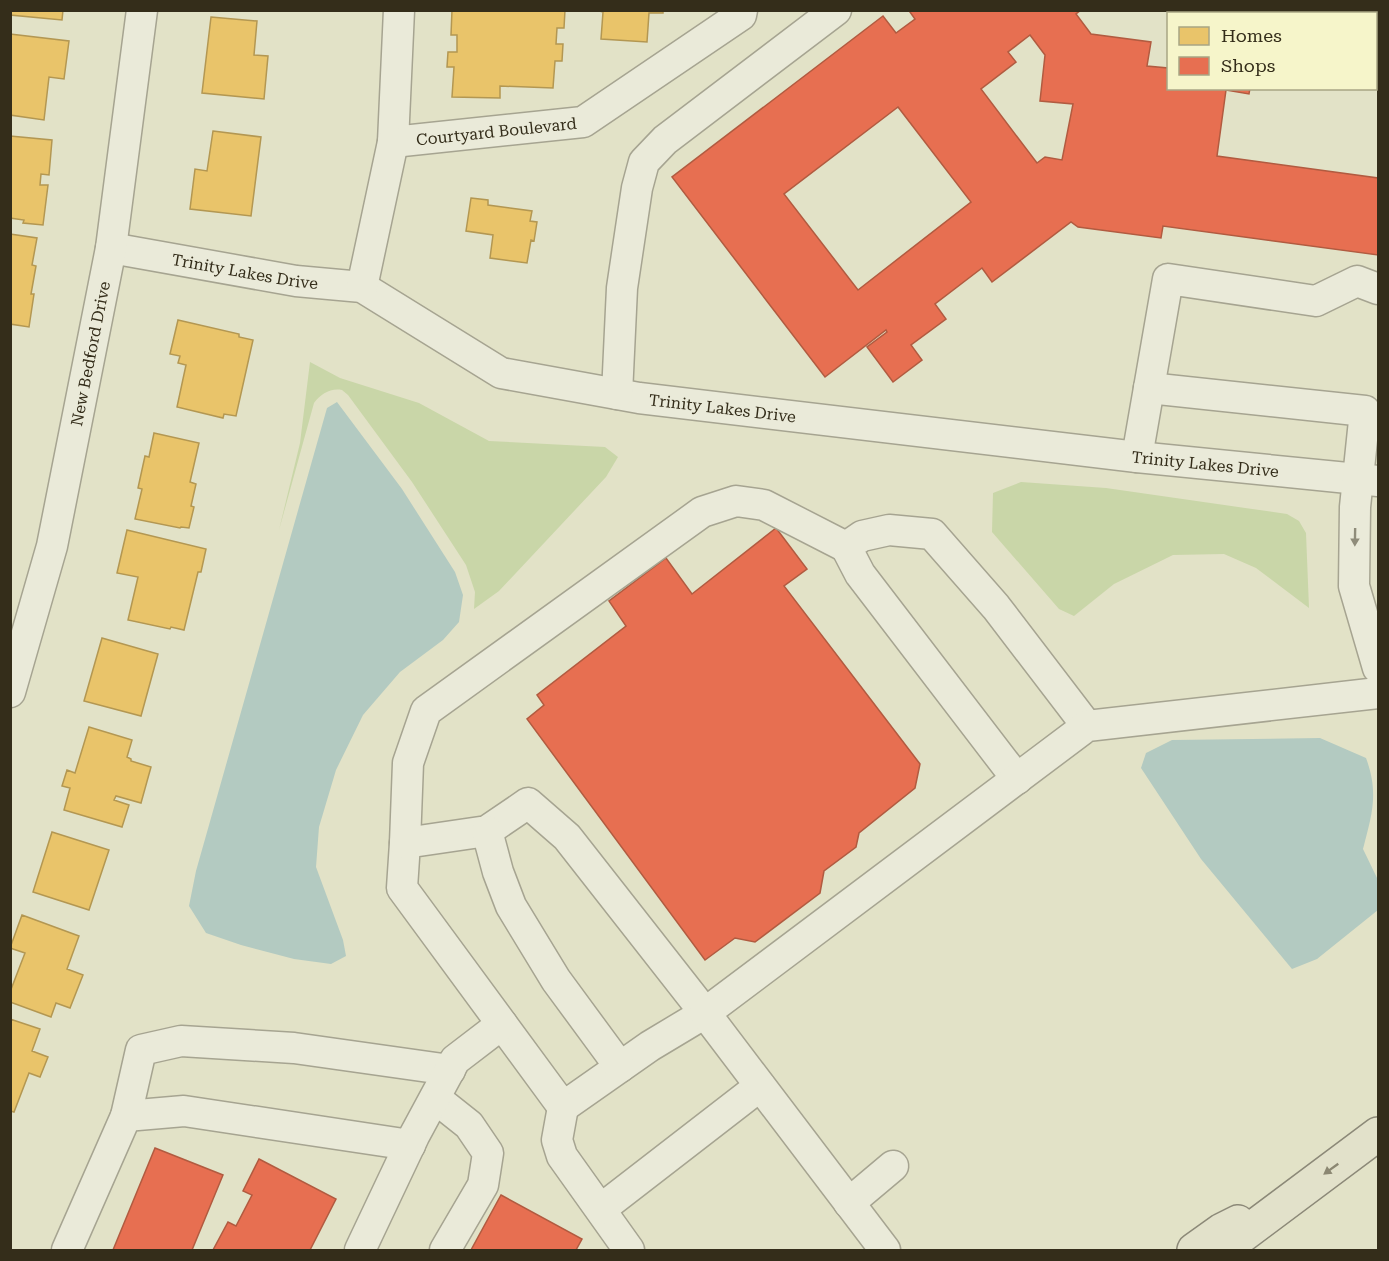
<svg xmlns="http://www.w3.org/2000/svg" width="1389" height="1261" font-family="'Roboto Serif',serif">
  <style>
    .green { fill: #c9d6a8 }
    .water { fill: #b3cac1 }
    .homes { fill: #e9c46a; stroke: #b39752; stroke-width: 1.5 }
    .shops { fill: #e76f51; stroke: #b15b40; stroke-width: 1.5; fill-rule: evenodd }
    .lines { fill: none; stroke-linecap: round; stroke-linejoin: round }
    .minor-casing { stroke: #a6a491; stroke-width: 33 }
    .major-casing { stroke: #8c8978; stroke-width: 36 }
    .minor { stroke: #eaead9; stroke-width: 30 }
    .major { stroke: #e2e1ca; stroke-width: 33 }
    .oneway { fill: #8f8c7a }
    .oneway2 { fill: #8b8772 }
    .labels { text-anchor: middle; stroke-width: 6; stroke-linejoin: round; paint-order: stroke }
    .street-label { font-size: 16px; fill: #342d1a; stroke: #f6f5ca }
  </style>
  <rect width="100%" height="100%" fill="#e2e2c7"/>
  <!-- green -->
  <path class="green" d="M310,362l30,16 79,25 70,38 116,6 13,10 -12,20 -107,114 -25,18 1,-17 -9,-27 -54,-83 -64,-87 -6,-5c-12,-2 -21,4 -28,13l-35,127 21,-87z
    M1021,482l85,6 181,26 12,7 7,12 3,75 -53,-40 -32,-14 -51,1 -59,29 -40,32 -15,-7 -67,-77 1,-39z"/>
  <!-- water -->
  <path class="water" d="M337,402l65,87 53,83 8,23 -4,27 -16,18 -43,32 -37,43 -27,55 -17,57 -3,40 27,73 3,16 -15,8 -37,-5 -53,-14 -35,-12 -17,-27 7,-35 131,-463z
    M1320,738l46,20c13,35 6,56 -3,91l15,31v30l-61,49 -25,10 -91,-110 -60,-91 5,-15 26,-13z"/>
  <!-- homes -->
  <path class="homes" d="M10,10h53l-1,10 -52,-5z
    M452,10h113l-1,18h-7l-1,16h7l-1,17h-7l-2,27 -53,-2v12l-48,-1 2,-30h-7l1,-15h9v-17h-6z
    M596,10h67v3h-14l-2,29 -46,-3 2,-27z
    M211,17l46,4 -3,34 14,1 -4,43 -62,-6z
    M10,34l59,7 -5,38 -15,-2 -5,43 -34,-5z
    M213,131l48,6 -10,79 -61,-7 5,-40 12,2z
    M10,136l42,4 -3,35 -8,-1 -1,11h8l-5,40 -20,-2 1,-3 -14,-2z
    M471,198l17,2v5l44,6 -2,10 7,1 -3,19 -3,-1 -4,23 -37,-5 3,-23 -27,-4z
    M10,234l27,4 -5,27 4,1 -5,28h3l-5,33 -19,-3z
    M178,320l61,14v3l14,3 -17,76 -12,-2 -1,4 -46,-11 9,-42 -8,-2 2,-7 -10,-2z
    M154,433l45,10 -9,39 6,2 -5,22 3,1 -5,21 -8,-1 -1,1 -45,-9 7,-30 -4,-1 7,-32 4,1z
    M127,530l79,19 -5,23h-3l-14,58 -13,-3 -1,2 -42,-9 10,-43 -21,-4z
    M102,638l56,16 -17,62 -57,-15z
    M89,727l43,13 -5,17 4,2v2l20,6 -10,36 -25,-7 -2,4 15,5 -7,22 -58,-17 6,-22 -8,-2 5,-16 8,3z
    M52,832l57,18 -20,60 -56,-18z
    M22,915l57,21 -12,33 16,6 -13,33 -14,-5 -5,14 -41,-15v-10l15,-39 -15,-5z
    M10,1019l30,10 -8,22 16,6 -8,20 -11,-4 -15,39 -4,-1z"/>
  <!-- shops -->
  <path class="shops" d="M912,10h169l-5,4 15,20 60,8 -4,24 21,2v20h82l-1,6 -23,-4 -9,66 161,22v77l-215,-29 -2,12 -83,-11 -7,-5 -79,60 -10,-14 -47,36 11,15 -35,26 11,15 -29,22 -26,-35 20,-15 -1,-2 -61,47 -153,-200 211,-161 13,17 19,-14 -5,-7zM1030,35l15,20 -5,46 33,3 -11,56 -17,-3 -8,6 -56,-74 35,-27 -8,-10zM898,107l73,95 -113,88 -74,-96z
    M1186,10h128v4h-129z
    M776,528l31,41 -23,17 136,178 -5,24 -56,45 -3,14 -32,24 -4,22 -65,49 -20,-4 -30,22 -178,-241 17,-14 -7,-10 89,-69 -17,-25 57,-43 26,36z
    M155,1148l68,27 -31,75h-79z
    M259,1159l77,40 -26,51h-97l15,-28 8,4 16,-31 -9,-4z
    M501,1195l81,44 -6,11h-105z"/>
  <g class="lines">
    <!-- minor casing -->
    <g class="minor-casing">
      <g id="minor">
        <path id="s1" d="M399,10l-6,132 190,-20 158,-107 1,-5"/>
        <path id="s2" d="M111,248l185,33 66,6 139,86 138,25 498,59 241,24"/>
        <path d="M362,287l31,-145"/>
        <path d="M1149,388l19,-109 148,22 41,-20 21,8"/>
        <path d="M617,394l5,-106 15,-100 7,-26 21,-22 171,-130"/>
        <path d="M1137,457l12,-69 216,23 -10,96 -1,79 24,82"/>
        <path id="s3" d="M10,692l42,-146 59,-298 31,-238"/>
        <path d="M1017,779l-157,-205 -14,-27 16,-11 27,-6 43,4 64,73 91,119"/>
        <path d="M528,803l39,34 138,176 -55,33 -87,61 -161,-219 3,-45 82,-12z"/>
        <path d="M487,831l11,41 13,34 45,74 64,87"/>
        <path d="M405,843l3,-80 18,-52 276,-199 34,-11 28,4 82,42"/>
        <path d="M435,1098l34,27 19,28 -5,32 -38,65"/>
        <path d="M563,1107l-6,33 5,16 67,94"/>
        <path d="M126,1116l15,-66 40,-9 113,7 156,22"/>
        <path d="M849,1203l44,-37"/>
        <path d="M601,1209l159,-123"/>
        <path d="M67,1250l59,-134 58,-5 226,34"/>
        <path d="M360,1250l54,-114 41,-76 47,-36"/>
        <path d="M885,1250l-180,-237 382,-287 291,-33"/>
      </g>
    </g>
    <!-- major casing -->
    <g class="major-casing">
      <path id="major" d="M1194,1250l28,-20 16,-8
        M1223,1250l155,-116"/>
    </g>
    <!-- minor -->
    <use href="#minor" class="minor"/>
    <!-- major -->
    <use href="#major" class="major"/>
  </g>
  <!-- one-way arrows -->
  <defs><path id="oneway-solid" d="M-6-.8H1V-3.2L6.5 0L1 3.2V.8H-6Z" transform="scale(1.5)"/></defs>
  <use class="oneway" href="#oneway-solid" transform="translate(1355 537) rotate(91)"/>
  <use class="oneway2" href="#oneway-solid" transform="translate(1331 1169) rotate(144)"/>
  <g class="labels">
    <!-- street labels -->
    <g class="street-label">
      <text dy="6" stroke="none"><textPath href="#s1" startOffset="236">Courtyard Boulevard</textPath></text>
      <text dy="6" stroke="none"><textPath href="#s2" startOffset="136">Trinity Lakes Drive</textPath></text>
      <text dy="6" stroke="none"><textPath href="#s3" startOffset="348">New Bedford Drive</textPath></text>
      <text dy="6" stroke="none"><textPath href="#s2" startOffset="642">Trinity Lakes Drive</textPath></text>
      <text dy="6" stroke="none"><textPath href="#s2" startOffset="1128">Trinity Lakes Drive</textPath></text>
    </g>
  </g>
  <!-- border -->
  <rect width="1389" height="1261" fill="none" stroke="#342d1a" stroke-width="24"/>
  <!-- legend -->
  <rect x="1167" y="12" width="210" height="78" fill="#f6f5ca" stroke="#a8a584" stroke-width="1.5"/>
  <rect x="1179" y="27" width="30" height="18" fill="#e9c46a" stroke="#a8a584" stroke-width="1.5"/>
  <text x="1221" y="42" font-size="18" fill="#342d1a">Homes</text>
  <rect x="1179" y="57" width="30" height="18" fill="#e76f51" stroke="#a8a584" stroke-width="1.5"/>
  <text x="1221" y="72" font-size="18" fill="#342d1a">Shops</text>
</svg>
